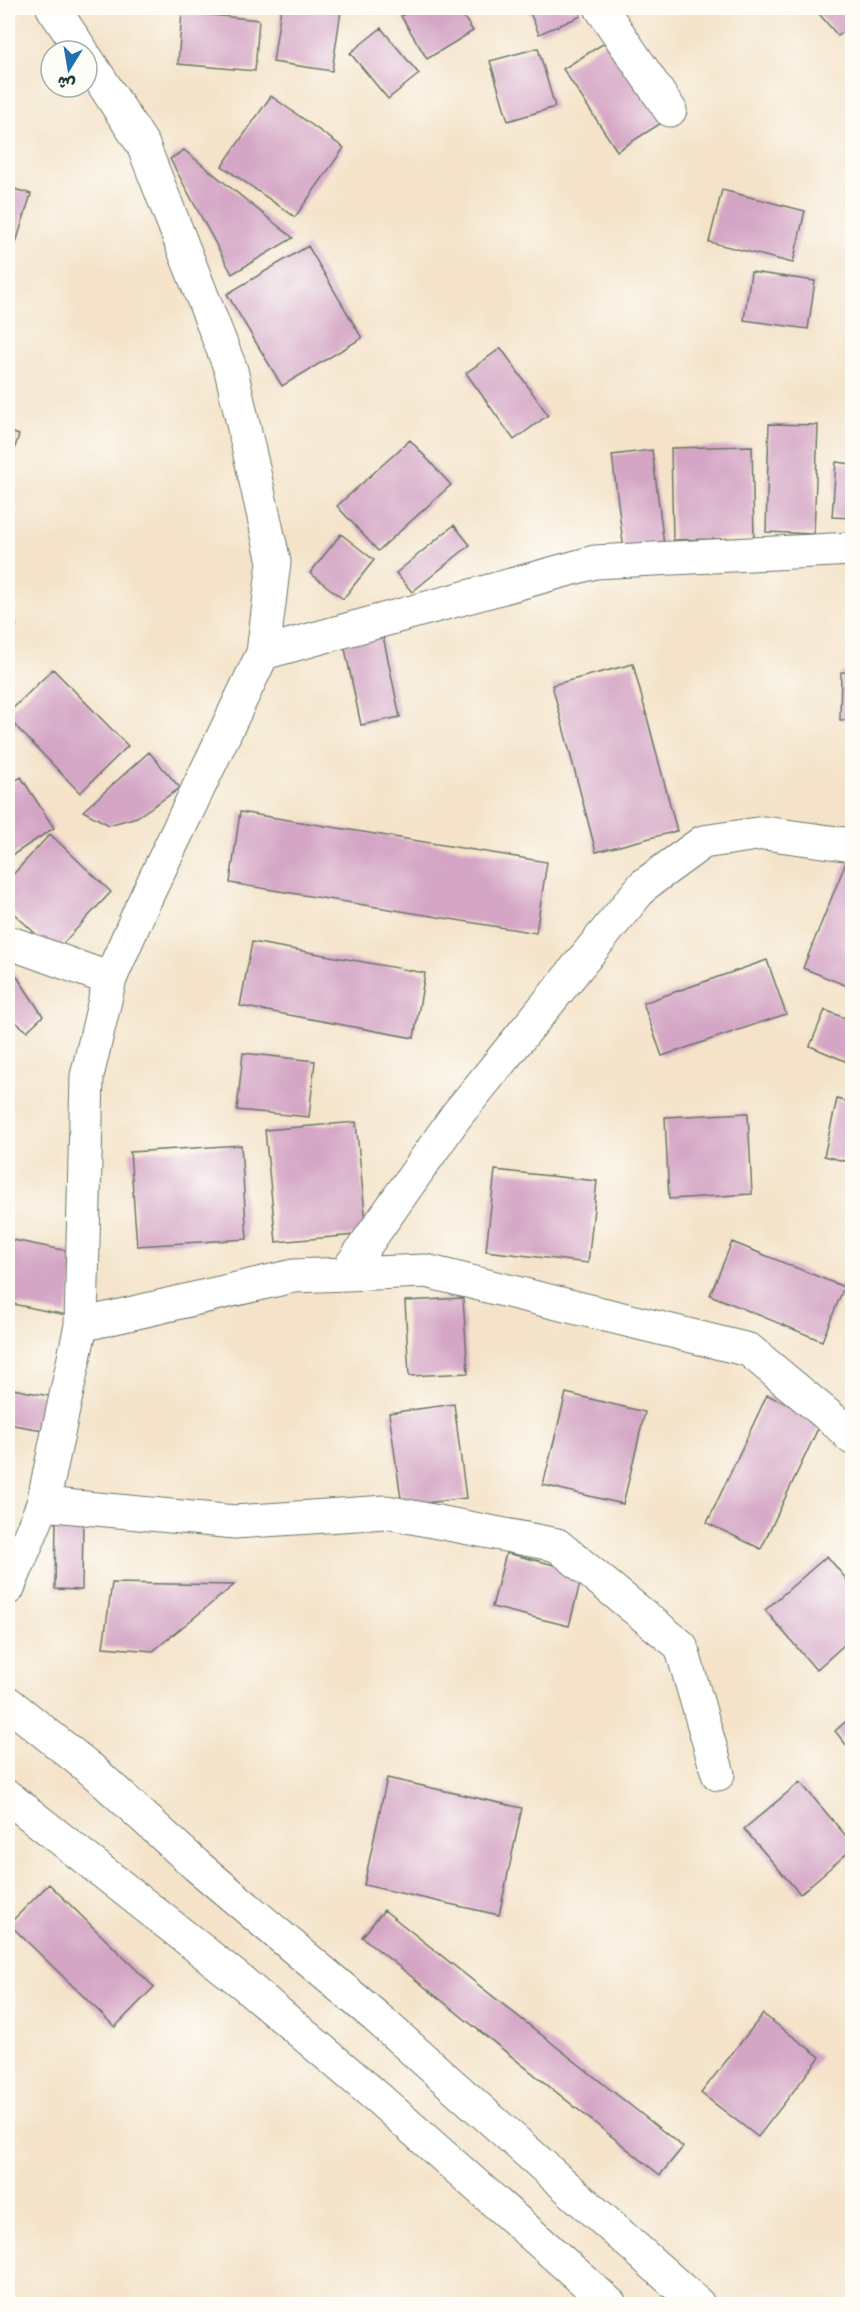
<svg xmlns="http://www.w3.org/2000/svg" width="860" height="2312" font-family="Mynerve,'Playpen Sans Arabic',sans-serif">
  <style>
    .building { fill: #d4a5c5 }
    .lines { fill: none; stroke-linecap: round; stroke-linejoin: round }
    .minor-casing { stroke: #6a7768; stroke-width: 35 }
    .minor { stroke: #fff; stroke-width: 33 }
  </style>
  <rect width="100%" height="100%" fill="#fdfcf7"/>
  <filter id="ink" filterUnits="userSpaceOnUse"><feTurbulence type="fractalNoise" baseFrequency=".0167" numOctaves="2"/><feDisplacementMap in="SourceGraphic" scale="12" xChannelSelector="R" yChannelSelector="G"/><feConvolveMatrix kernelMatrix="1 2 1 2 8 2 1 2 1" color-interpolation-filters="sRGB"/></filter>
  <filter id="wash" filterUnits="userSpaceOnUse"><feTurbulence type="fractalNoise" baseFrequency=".008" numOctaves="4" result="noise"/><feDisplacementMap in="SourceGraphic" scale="24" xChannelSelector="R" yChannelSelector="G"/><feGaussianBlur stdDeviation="1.35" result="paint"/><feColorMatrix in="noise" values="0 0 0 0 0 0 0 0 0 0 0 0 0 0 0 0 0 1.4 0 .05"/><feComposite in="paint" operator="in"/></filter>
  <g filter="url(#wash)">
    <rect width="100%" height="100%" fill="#f4e3c9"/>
    <g id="blocks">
      <!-- building -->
      <path class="building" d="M281,8h31l29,3 -9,60 -59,-9z
        M414,8h44l15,23 -46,28 -26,-43z
        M528,8h50l3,8 -42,18z
        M814,8h38v16l-14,12z
        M182,12l77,8 -4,51 -77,-7z
        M381,28l38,46 -31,25 -38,-46z
        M609,40l54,82 -46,29 -54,-82z
        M538,48l17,59 -47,14 -18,-60z
        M271,96l73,52 -49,69 -73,-51z
        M184,150l109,88 -61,36 -62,-115z
        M8,187l23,7 -15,49 -8,-3z
        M722,190l83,21 -12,52 -84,-21z
        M308,246l54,92 -80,48 -55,-92z
        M751,272l64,9 -7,48 -64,-9z
        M501,348l47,67 -34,25 -48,-67z
        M769,424l49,1 -4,109 -48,-2z
        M8,431l11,4 -11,33z
        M410,440l41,45 -73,66 -41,-45z
        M752,446l2,92 -81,2 -2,-92z
        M652,450l12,95 -40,6 -12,-96z
        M836,462l16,2v54l-20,-1z
        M454,525l16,20 -58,47 -16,-19z
        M341,534l33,26 -31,39 -33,-26z
        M8,618l8,6 -8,27z
        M383,636l17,81 -39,8 -17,-81z
        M633,664l44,167 -81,21 -44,-167z
        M53,669l75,77 -48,47 -72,-75v-5z
        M841,672h11v48h-12z
        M149,752l31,36 -43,29 -28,8 -26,-14z
        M21,777l33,51 -46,30v-72z
        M240,812l307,50 -11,71 -306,-50z
        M50,834l61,58 -56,60 -47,-44v-28z
        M849,855l3,1v132l-49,-20z
        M252,942l173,31 -11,65 -174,-32z
        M767,960l19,54 -124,42 -19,-53z
        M8,963l35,53 -16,15 -19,-15z
        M825,1010l27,11v43l-42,-18z
        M243,1053l72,8 -6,56 -72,-7z
        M837,1099l15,4v60l-28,-7z
        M748,1113l4,81 -83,5 -4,-82z
        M356,1122l11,112 -91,8 -11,-112z
        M241,1145l6,94 -110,7 -7,-94z
        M495,1170l102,11 -9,82 -102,-12z
        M8,1239l70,14 -12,62 -58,-12z
        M732,1242l112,45 -22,54 -112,-46z
        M463,1298l5,75 -59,3 -4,-75z
        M8,1388l46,9 -6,34 -40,-7z
        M566,1393l79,19 -22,92 -80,-19z
        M767,1395l55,25 -61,129 -54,-26z
        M454,1404l12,94 -64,8 -13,-93z
        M56,1518l27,1 -1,71 -27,-1z
        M506,1553l77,19 -14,54 -77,-19z
        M827,1556l25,30v52l-36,32 -51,-60z
        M112,1583l122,2 -81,66 -50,-4z
        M852,1716v36l-17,-21z
        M387,1778l135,30 -23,107 -135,-30z
        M800,1782l52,61v6l-52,45 -56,-65z
        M49,1884l105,103 -39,40 -106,-103z
        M384,1910l299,237 -23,28 -298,-238z
        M763,2014l57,43 -62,80 -57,-44z"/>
    </g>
  </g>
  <g filter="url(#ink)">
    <use href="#blocks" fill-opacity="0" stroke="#6a7768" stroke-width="1.5"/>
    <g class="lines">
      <!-- minor casing -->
      <g class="minor-casing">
        <path id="minor" d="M53,8l29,43
          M601,8l69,102
          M263,653l332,-91 257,-13
          M8,942l102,37
          M346,1273l110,-157 188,-231 59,-43 61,-9 88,12
          M81,1325l212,-49 133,-5 323,79 88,73 15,15
          M43,1504l192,18 151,-10 171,33 124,101 37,128
          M8,1588l35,-84 38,-179 6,-249 23,-97 31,-71 122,-255 11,-91 -43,-192 -88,-225 -56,-86
          M8,1703l85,68 103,94 179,151 323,288
          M8,1797l235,186 135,115 232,206"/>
      </g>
      <!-- minor -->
      <use href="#minor" class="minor"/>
    </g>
  </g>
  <!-- margin -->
  <rect width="860" height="2312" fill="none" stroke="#fdfcf7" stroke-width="30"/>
  <!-- north arrow -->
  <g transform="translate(69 69) rotate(191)"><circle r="28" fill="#fdfcf7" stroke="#a4b0a9" stroke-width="1.5"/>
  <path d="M0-4.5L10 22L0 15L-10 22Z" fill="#1f6fb2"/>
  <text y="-9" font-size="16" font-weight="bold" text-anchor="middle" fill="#1f3d34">ش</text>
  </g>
</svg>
